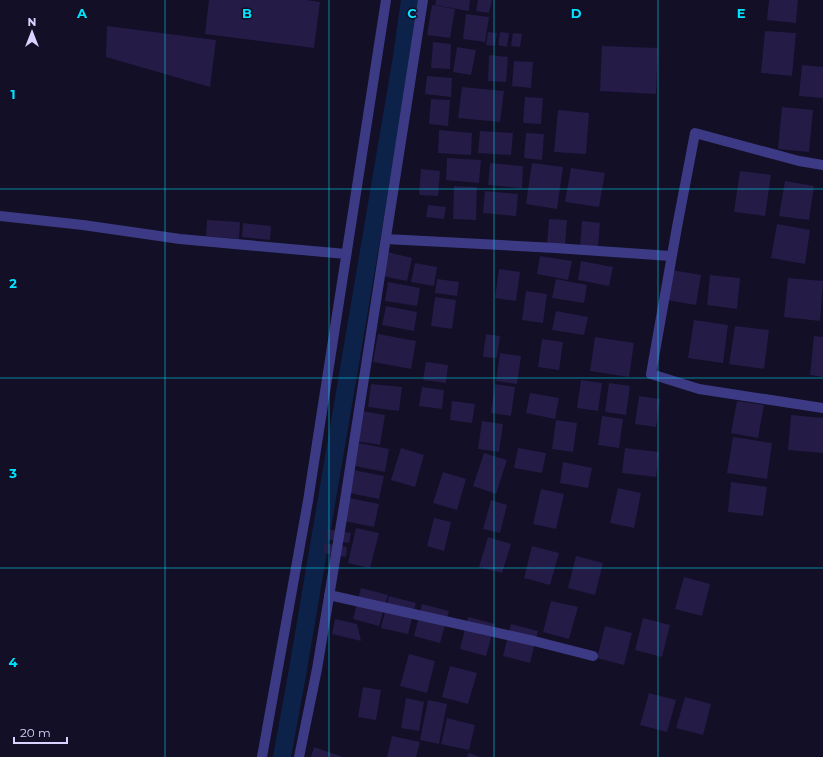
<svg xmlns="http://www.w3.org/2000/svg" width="823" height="757" font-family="Montserrat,sans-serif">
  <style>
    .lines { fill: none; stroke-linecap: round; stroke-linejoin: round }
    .canal { stroke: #0c2248; stroke-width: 18 }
    .building { fill: #241b47 }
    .street { stroke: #3d3a85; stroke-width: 10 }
    .grid { fill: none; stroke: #00e5ff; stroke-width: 1; stroke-opacity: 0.55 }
    .grid-label { font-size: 13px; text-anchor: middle; font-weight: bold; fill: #00e5ff; stroke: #130f26; stroke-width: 3; stroke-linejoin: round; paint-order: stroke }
  </style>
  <rect width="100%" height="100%" fill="#130f26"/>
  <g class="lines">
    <!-- canal -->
    <path class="canal" d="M282,757l15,-82 105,-618 8,-57"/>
  </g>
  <!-- building -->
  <path class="building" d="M209,0h97l14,2 -6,46 -109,-14z
    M436,0h34l-1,11 -34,-6z
    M478,0h14l-3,13 -13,-2z
    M769,0h29l-2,23 -29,-3z
    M432,5l23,4 -5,29 -23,-3z
    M466,14l23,3 -4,25 -22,-3z
    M107,26l109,14 -6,47 -104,-30z
    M765,31l31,2 -4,43 -31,-3z
    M488,32l9,1 -2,13 -9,-1z
    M500,32l9,1 -2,14 -9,-2z
    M513,33l9,1 -2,13 -9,-1z
    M433,42l18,2 -1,25 -19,-1z
    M602,46l56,2 -2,46 -56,-3z
    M457,47l19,3 -5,25 -18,-3z
    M489,55l19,2 -2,25 -18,-1z
    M514,61l19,1 -2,26 -19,-2z
    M802,65l21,2v31l-24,-2z
    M427,76l25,2 -1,19 -26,-3z
    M462,87l42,4 -4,31 -42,-4z
    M525,97l18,1 -2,26 -18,-1z
    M431,99l19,1 -2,26 -19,-2z
    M782,107l31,3 -4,42 -31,-3z
    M558,110l31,3 -3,41 -32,-2z
    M439,130l33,3 -1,22 -33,-2z
    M480,131l33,2 -2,22 -33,-2z
    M526,133l18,1 -2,26 -18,-2z
    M447,158l34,2 -2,23 -33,-3z
    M490,163l33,3 -1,22 -34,-3z
    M532,163l31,4 -6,42 -31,-5z
    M571,168l34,5 -6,34 -34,-5z
    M421,169l19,2 -2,25 -19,-1z
    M740,171l31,4 -6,41 -31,-4z
    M785,181l29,5 -5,34 -30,-4z
    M454,186l23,1 -1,33 -23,-1z
    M485,191l33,3 -2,22 -33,-3z
    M428,205l18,2 -2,12 -18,-2z
    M549,219l18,1 -2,26 -18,-2z
    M207,220l33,2 -1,17 -33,-3z
    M582,221l18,2 -2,25 -18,-1z
    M243,223l28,3 -1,14 -28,-3z
    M777,224l33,6 -5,34 -34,-6z
    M387,252l25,6 -5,23 -25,-5z
    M540,256l32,5 -4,19 -31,-6z
    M581,261l32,6 -4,19 -31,-6z
    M415,263l22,4 -3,19 -23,-4z
    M499,269l21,3 -4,29 -21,-3z
    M672,270l29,5 -5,30 -29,-5z
    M710,275l30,3 -3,31 -30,-4z
    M788,278l35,3 -3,40 -36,-4z
    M437,279l22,3 -2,14 -22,-3z
    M556,279l31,6 -3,18 -32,-5z
    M388,282l32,6 -3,18 -32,-5z
    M526,291l21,3 -4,29 -21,-3z
    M435,297l21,3 -4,29 -21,-3z
    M386,306l31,6 -3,19 -32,-6z
    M556,311l32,6 -4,18 -32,-5z
    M694,320l34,5 -5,38 -35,-5z
    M735,326l34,4 -5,39 -35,-5z
    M378,334l38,7 -5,28 -38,-7z
    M486,334l14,2 -3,22 -14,-1z
    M814,336l9,1v40l-13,-2z
    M595,337l39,6 -5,34 -39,-6z
    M542,339l21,3 -4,28 -21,-3z
    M500,353l21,3 -4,28 -21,-3z
    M426,362l22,3 -2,18 -23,-3z
    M581,380l21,3 -4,28 -21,-3z
    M609,383l21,3 -4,29 -21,-3z
    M371,384l31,3 -3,24 -31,-4z
    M495,384l20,3 -4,29 -20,-3z
    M422,387l22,3 -2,19 -23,-3z
    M530,393l29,5 -4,21 -29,-6z
    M639,396l21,3 -4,28 -21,-3z
    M452,401l23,3 -3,19 -22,-3z
    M737,401l27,4 -6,33 -27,-5z
    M362,411l23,4 -5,30 -24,-4z
    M791,415l32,3v35l-35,-3z
    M602,416l21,3 -4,29 -21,-3z
    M556,420l21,3 -4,29 -21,-3z
    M482,421l21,3 -4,28 -21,-3z
    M733,437l39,6 -5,36 -40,-6z
    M359,443l30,6 -4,23 -30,-6z
    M401,448l23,7 -9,32 -24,-7z
    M518,448l28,5 -4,20 -28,-5z
    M625,448l34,4 -3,25 -34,-4z
    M484,453l23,7 -11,34 -23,-8z
    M563,462l29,6 -4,20 -28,-5z
    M353,470l31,6 -5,23 -30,-6z
    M443,472l23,7 -9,31 -24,-7z
    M731,482l36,5 -4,29 -35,-4z
    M618,488l23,5 -7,35 -24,-5z
    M541,489l23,5 -8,35 -23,-5z
    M349,498l30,6 -5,23 -30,-6z
    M491,500l16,5 -7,28 -17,-4z
    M434,518l17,4 -7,29 -17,-5z
    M356,528l23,5 -9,35 -22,-5z
    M327,529l24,4 -2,10 -23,-4z
    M488,537l23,7 -9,29 -23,-6z
    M324,543l23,4 -1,10 -23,-4z
    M532,546l27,7 -9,32 -26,-7z
    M576,556l27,7 -8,32 -27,-7z
    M684,577l26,7 -8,32 -27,-7z
    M361,588l27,7 -9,31 -26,-7z
    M389,596l27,7 -8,31 -27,-6z
    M551,601l27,6 -9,32 -26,-7z
    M422,604l27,7 -9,32 -26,-7z
    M468,617l27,7 -9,32 -26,-7z
    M643,618l27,7 -8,32 -27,-7z
    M335,619l22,5 4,17 -29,-7z
    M511,624l27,7 -8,32 -27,-7z
    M605,626l27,7 -8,32 -27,-7z
    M409,654l26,7 -8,32 -27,-7z
    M450,666l27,7 -9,31 -26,-7z
    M363,687l18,3 -5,30 -18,-3z
    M649,693l27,7 -9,32 -27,-7z
    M685,697l26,7 -8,31 -27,-7z
    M406,698l18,4 -5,29 -18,-3z
    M428,700l19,4 -8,40 -19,-4z
    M447,718l28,7 -6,25 -28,-6z
    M392,736l28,6 -4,15h-29z
    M314,747l29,10h-32z
    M469,753l11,4h-13z"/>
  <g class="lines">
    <!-- street -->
    <path class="street" d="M823,165l-24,-4 -104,-28 -18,94 -26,147 48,15 124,19
      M0,216l83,9 97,14 166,15
      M386,239l169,9 116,8
      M329,595l205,46 59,15
      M262,757l46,-256 78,-501
      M299,757l18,-88 28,-169 78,-500"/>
  </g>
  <!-- grid -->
  <path class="grid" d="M165,0v757M329,0v757M494,0v757M658,0v757M0,189h823M0,378h823M0,568h823"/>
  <g class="grid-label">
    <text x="82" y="18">A</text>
    <text x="247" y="18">B</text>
    <text x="412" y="18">C</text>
    <text x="576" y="18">D</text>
    <text x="741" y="18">E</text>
    <text x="13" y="99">1</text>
    <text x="13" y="288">2</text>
    <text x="13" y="478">3</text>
    <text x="13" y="667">4</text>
  </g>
  <!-- north arrow -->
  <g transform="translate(32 32)" stroke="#130f26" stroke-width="3" paint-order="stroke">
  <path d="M0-3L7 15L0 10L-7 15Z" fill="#d9d4ff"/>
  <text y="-6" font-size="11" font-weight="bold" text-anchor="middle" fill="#d9d4ff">N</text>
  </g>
  <!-- scale -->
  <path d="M14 737v6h53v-6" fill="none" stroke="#d9d4ff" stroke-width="2"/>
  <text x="20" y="737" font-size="12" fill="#d9d4ff" stroke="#130f26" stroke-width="3" paint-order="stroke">20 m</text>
</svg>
